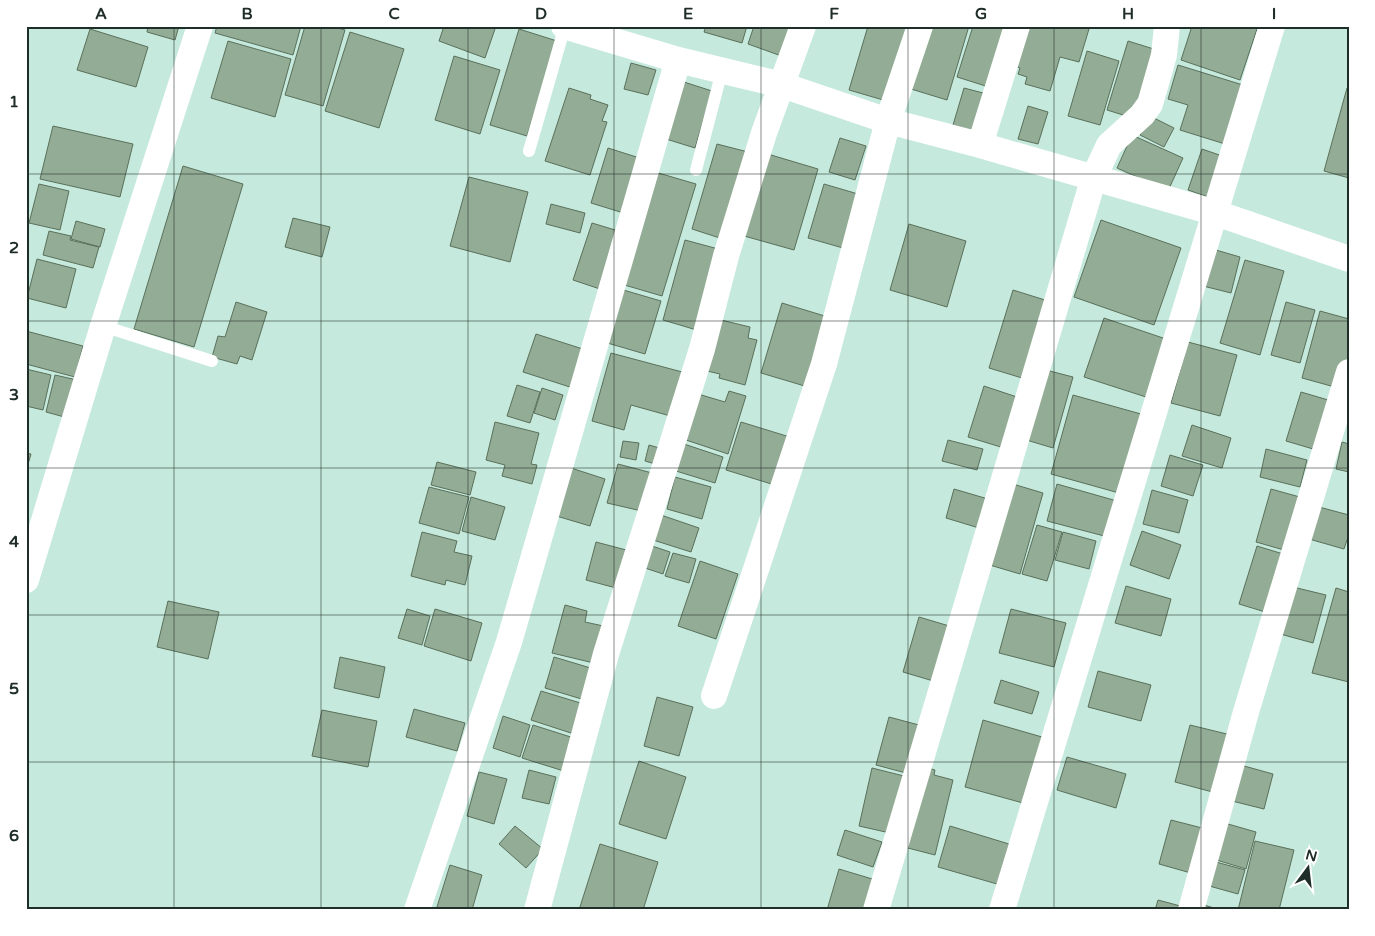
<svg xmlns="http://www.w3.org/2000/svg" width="1375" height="936" font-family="'Varela Round',sans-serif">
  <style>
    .building { fill: #93ac95; stroke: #5a705b }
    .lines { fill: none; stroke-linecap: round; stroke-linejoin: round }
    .service { stroke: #fff; stroke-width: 12 }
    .minor { stroke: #fff; stroke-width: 26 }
    .grid { fill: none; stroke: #202e29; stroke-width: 1; stroke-opacity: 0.55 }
    .neatline { fill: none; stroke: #202e29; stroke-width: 2 }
    .grid-label { font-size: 16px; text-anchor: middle; font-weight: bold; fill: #202e29 }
  </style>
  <rect width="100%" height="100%" fill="#c5e9dc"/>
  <!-- building -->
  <path class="building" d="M148,26h31l-4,14 -28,-8z
    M217,26h84l-8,29 -78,-22z
    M305,26h26l14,4 -22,76 -38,-11z
    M444,26h52l-11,32 -46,-17z
    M706,26h41l-5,17 -38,-11z
    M754,26h44l-11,32 -39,-14z
    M868,26h45l-23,76 -41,-12z
    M930,26h39l-22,74 -36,-11z
    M973,26h39l-20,62 -35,-11z
    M1024,26h58l7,3 -10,33 -19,-5 -10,34 -25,-7 2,-7 -9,-3 2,-6 -8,-3z
    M1192,26h66l-18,54 -59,-20z
    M90,29l58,18 -12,40 -59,-17z
    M519,29l38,12 -30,95 -37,-11z
    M350,32l54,17 -25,79 -54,-17z
    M228,41l63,18 -16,58 -64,-19z
    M1128,41l29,9 -21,69 -29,-9z
    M1087,51l32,10 -19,64 -32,-9z
    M454,56l46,14 -20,64 -45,-14z
    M631,63l25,7 -8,25 -24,-6z
    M1178,65l65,20 -18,59 -45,-14 8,-25 -20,-6z
    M684,82l28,9 -17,57 -29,-9z
    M569,88l22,7 -1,4 18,6 -6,16 5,1 -17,53 -45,-14z
    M964,88l23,6 -11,38 -23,-7z
    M1347,88h2v90l-25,-7z
    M1028,106l20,6 -10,32 -20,-5z
    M1150,116l24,12 -10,19 -24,-12z
    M53,126l80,18 -13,53 -80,-18z
    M1132,135l51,23 -15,33 -51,-23z
    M840,138l26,8 -11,34 -26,-8z
    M717,144l35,9 -26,87 -34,-11z
    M608,148l38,12 -16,55 -39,-12z
    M1202,149l29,10 -14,41 -29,-10z
    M761,152l57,17 -24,81 -57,-16z
    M183,166l60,18 -49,163 -60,-18z
    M655,172l41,12 -34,112 -41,-12z
    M469,177l59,15 -18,70 -60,-16z
    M39,184l30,7 -9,39 -31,-7z
    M824,184l34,10 -15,54 -35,-10z
    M551,204l34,9 -5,20 -34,-9z
    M293,218l37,9 -8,30 -37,-10z
    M1101,220l80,28 -27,77 -80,-28z
    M76,221l29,8 -5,18 -29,-8z
    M592,223l33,10 -19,58 -33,-11z
    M909,224l57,17 -19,66 -57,-17z
    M49,231l22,5 -1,4 29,7 -6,21 -50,-13z
    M685,240l37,10 -22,81 -37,-11z
    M1209,248l31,9 -9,36 -32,-8z
    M37,259l39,10 -10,39 -39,-10z
    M1245,260l39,11 -24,84 -40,-12z
    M620,289l41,12 -16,53 -41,-12z
    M1013,290l32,10 -23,78 -33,-10z
    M236,302l31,10 -15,48 -12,-4 -3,8 -25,-7 6,-21 7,1z
    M1286,302l29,8 -15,53 -29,-8z
    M782,303l46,14 -20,70 -47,-14z
    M1320,311l29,8v44l-7,26 -40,-11z
    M1104,318l62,21 -20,58 -62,-20z
    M721,320l29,7 -2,11 9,2 -12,45 -26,-7 1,-4 -13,-3z
    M26,331l57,15 -8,31 -49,-13z
    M536,334l50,16 -13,38 -50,-16z
    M1188,342l49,13 -17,61 -49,-13z
    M611,353l75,20 -12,44 -43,-12 -7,25 -32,-9z
    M26,369l25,6 -8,35 -17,-4z
    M1042,369l31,8 -20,71 -30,-9z
    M55,375l22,5 -9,38 -22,-6z
    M517,385l23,7 -10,31 -23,-7z
    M984,386l36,12 -16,50 -36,-11z
    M542,388l21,7 -8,25 -21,-7z
    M729,391l17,5 -18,58 -45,-15 15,-45 27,8z
    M1301,392l34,10 -15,49 -34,-10z
    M1073,395l68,19 -22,79 -68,-19z
    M495,422l44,11 -8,31 6,1 -5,19 -30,-8 3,-11 -19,-5z
    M741,422l52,16 -15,48 -52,-16z
    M1192,425l39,13 -9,30 -40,-12z
    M948,440l35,9 -6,21 -35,-9z
    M623,441l16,2 -3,17 -16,-3z
    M1342,442l7,2v28l-13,-3z
    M684,444l39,13 -8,26 -39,-12z
    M649,445l14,4 -4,16 -14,-4z
    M1266,449l41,11 -7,27 -40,-10z
    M26,453l5,1 -5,17z
    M1170,455l33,10 -10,31 -32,-10z
    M437,462l39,10 -6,23 -39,-10z
    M618,464l38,10 -10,38 -39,-9z
    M568,467l37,12 -15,47 -37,-11z
    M675,477l36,10 -9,32 -35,-10z
    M1006,482l37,11 -23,81 -37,-11z
    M1057,484l60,17 -9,36 -61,-16z
    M429,487l40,10 -10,37 -40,-11z
    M954,489l34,10 -9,29 -33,-10z
    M1271,489l36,10 -16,53 -35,-10z
    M1152,490l36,10 -9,33 -36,-9z
    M471,497l34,10 -10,33 -33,-9z
    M1319,507l30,8v19l-5,15 -35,-10z
    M658,514l41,14 -8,24 -41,-13z
    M1037,525l25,7 -15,49 -25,-7z
    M1142,531l39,14 -12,34 -39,-14z
    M422,532l35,9 -3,11 18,4 -7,29 -19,-5 -1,5 -34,-9z
    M1063,532l33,9 -7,28 -34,-9z
    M596,542l34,9 -10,38 -34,-9z
    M649,545l21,7 -7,22 -21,-7z
    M1257,546l36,11 -18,58 -36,-11z
    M673,553l23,6 -7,24 -24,-7z
    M700,561l38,13 -22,65 -38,-13z
    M1126,586l45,13 -10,37 -46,-13z
    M1293,587l33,8 -13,48 -33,-9z
    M1336,588l13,4v90l-37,-9z
    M168,601l51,11 -11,47 -51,-12z
    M565,605l22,6 -2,11 23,5 -10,37 -46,-11z
    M407,609l23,7 -8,29 -24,-7z
    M435,609l47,14 -11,38 -47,-15z
    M1011,609l55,14 -12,44 -55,-14z
    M919,617l37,11 -16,55 -37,-11z
    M340,657l45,10 -6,31 -45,-10z
    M554,657l40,12 -9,31 -40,-12z
    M1098,671l53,14 -10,36 -53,-14z
    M1001,680l38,12 -7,22 -38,-11z
    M541,691l46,14 -10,30 -46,-15z
    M657,697l36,10 -14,49 -35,-10z
    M414,709l51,14 -8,28 -51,-14z
    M322,710l55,11 -9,46 -56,-11z
    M503,716l27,9 -10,32 -27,-9z
    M889,717l30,8 -13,48 -30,-8z
    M983,720l59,17 -19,66 -58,-16z
    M533,725l44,14 -10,33 -45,-14z
    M1190,725l45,11 -15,58 -45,-12z
    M1067,757l59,17 -10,34 -59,-18z
    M639,761l47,16 -20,62 -47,-15z
    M1237,764l36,10 -9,35 -36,-9z
    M924,767l11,3 -1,5 19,5 -18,75 -31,-8z
    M872,768l32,8 -14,57 -31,-7z
    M529,770l27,7 -7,27 -27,-6z
    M479,772l28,7 -13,45 -27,-8z
    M1171,820l39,10 -12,45 -39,-11z
    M1221,822l35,10 -10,37 -36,-11z
    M515,826l28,23 -17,19 -27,-24z
    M950,826l59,18 -12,40 -59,-17z
    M845,830l37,12 -9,25 -36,-12z
    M1255,841l39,9 -15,60h-41z
    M600,844l58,18 -15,48h-64z
    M1209,860l36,10 -7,24 -36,-10z
    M450,865l32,10 -10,35h-36z
    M839,869l40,12 -8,29h-44z
    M1158,900l30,8v2h-33z
    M1197,903l24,7h-26z"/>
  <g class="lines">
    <!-- service -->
    <path class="service" d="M529,151l36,-125
      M696,170l26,-99
      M103,326l109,35"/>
    <!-- minor -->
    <path class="minor" d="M564,26l114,34 104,25 106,36 92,24 236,68 133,46
      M980,145l37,-119
      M26,580l77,-254 97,-300
      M714,696l110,-332 64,-243 32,-95
      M417,910l92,-268 169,-582
      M537,910l69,-256 96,-305 24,-93 38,-123 39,-107
      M876,910l218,-733 15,-32 33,-30 8,-11 14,-49 3,-29
      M1002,910l270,-884
      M1191,910l55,-198 103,-340"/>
  </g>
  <!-- grid -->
  <path class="grid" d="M174,26v884M321,26v884M468,26v884M614,26v884M761,26v884M908,26v884M1054,26v884M1201,26v884M26,174h1323M26,321h1323M26,468h1323M26,615h1323M26,762h1323"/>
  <!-- border -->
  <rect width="1375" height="936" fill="none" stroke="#ffffff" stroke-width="55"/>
  <!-- north arrow -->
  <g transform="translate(1308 868) rotate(15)" stroke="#ffffff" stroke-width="4" paint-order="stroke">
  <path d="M0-4L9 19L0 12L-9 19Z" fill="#202e29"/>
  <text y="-8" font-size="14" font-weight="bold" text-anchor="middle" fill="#202e29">N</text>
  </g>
  <rect x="28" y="28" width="1320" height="880" class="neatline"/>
  <g class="grid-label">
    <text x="101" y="19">A</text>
    <text x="247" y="19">B</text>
    <text x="394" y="19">C</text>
    <text x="541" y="19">D</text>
    <text x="688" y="19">E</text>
    <text x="834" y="19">F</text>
    <text x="981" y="19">G</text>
    <text x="1128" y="19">H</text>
    <text x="1274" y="19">I</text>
    <text x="14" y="107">1</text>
    <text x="14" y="253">2</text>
    <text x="14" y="400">3</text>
    <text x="14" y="547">4</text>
    <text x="14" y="694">5</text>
    <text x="14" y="841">6</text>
  </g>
</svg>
